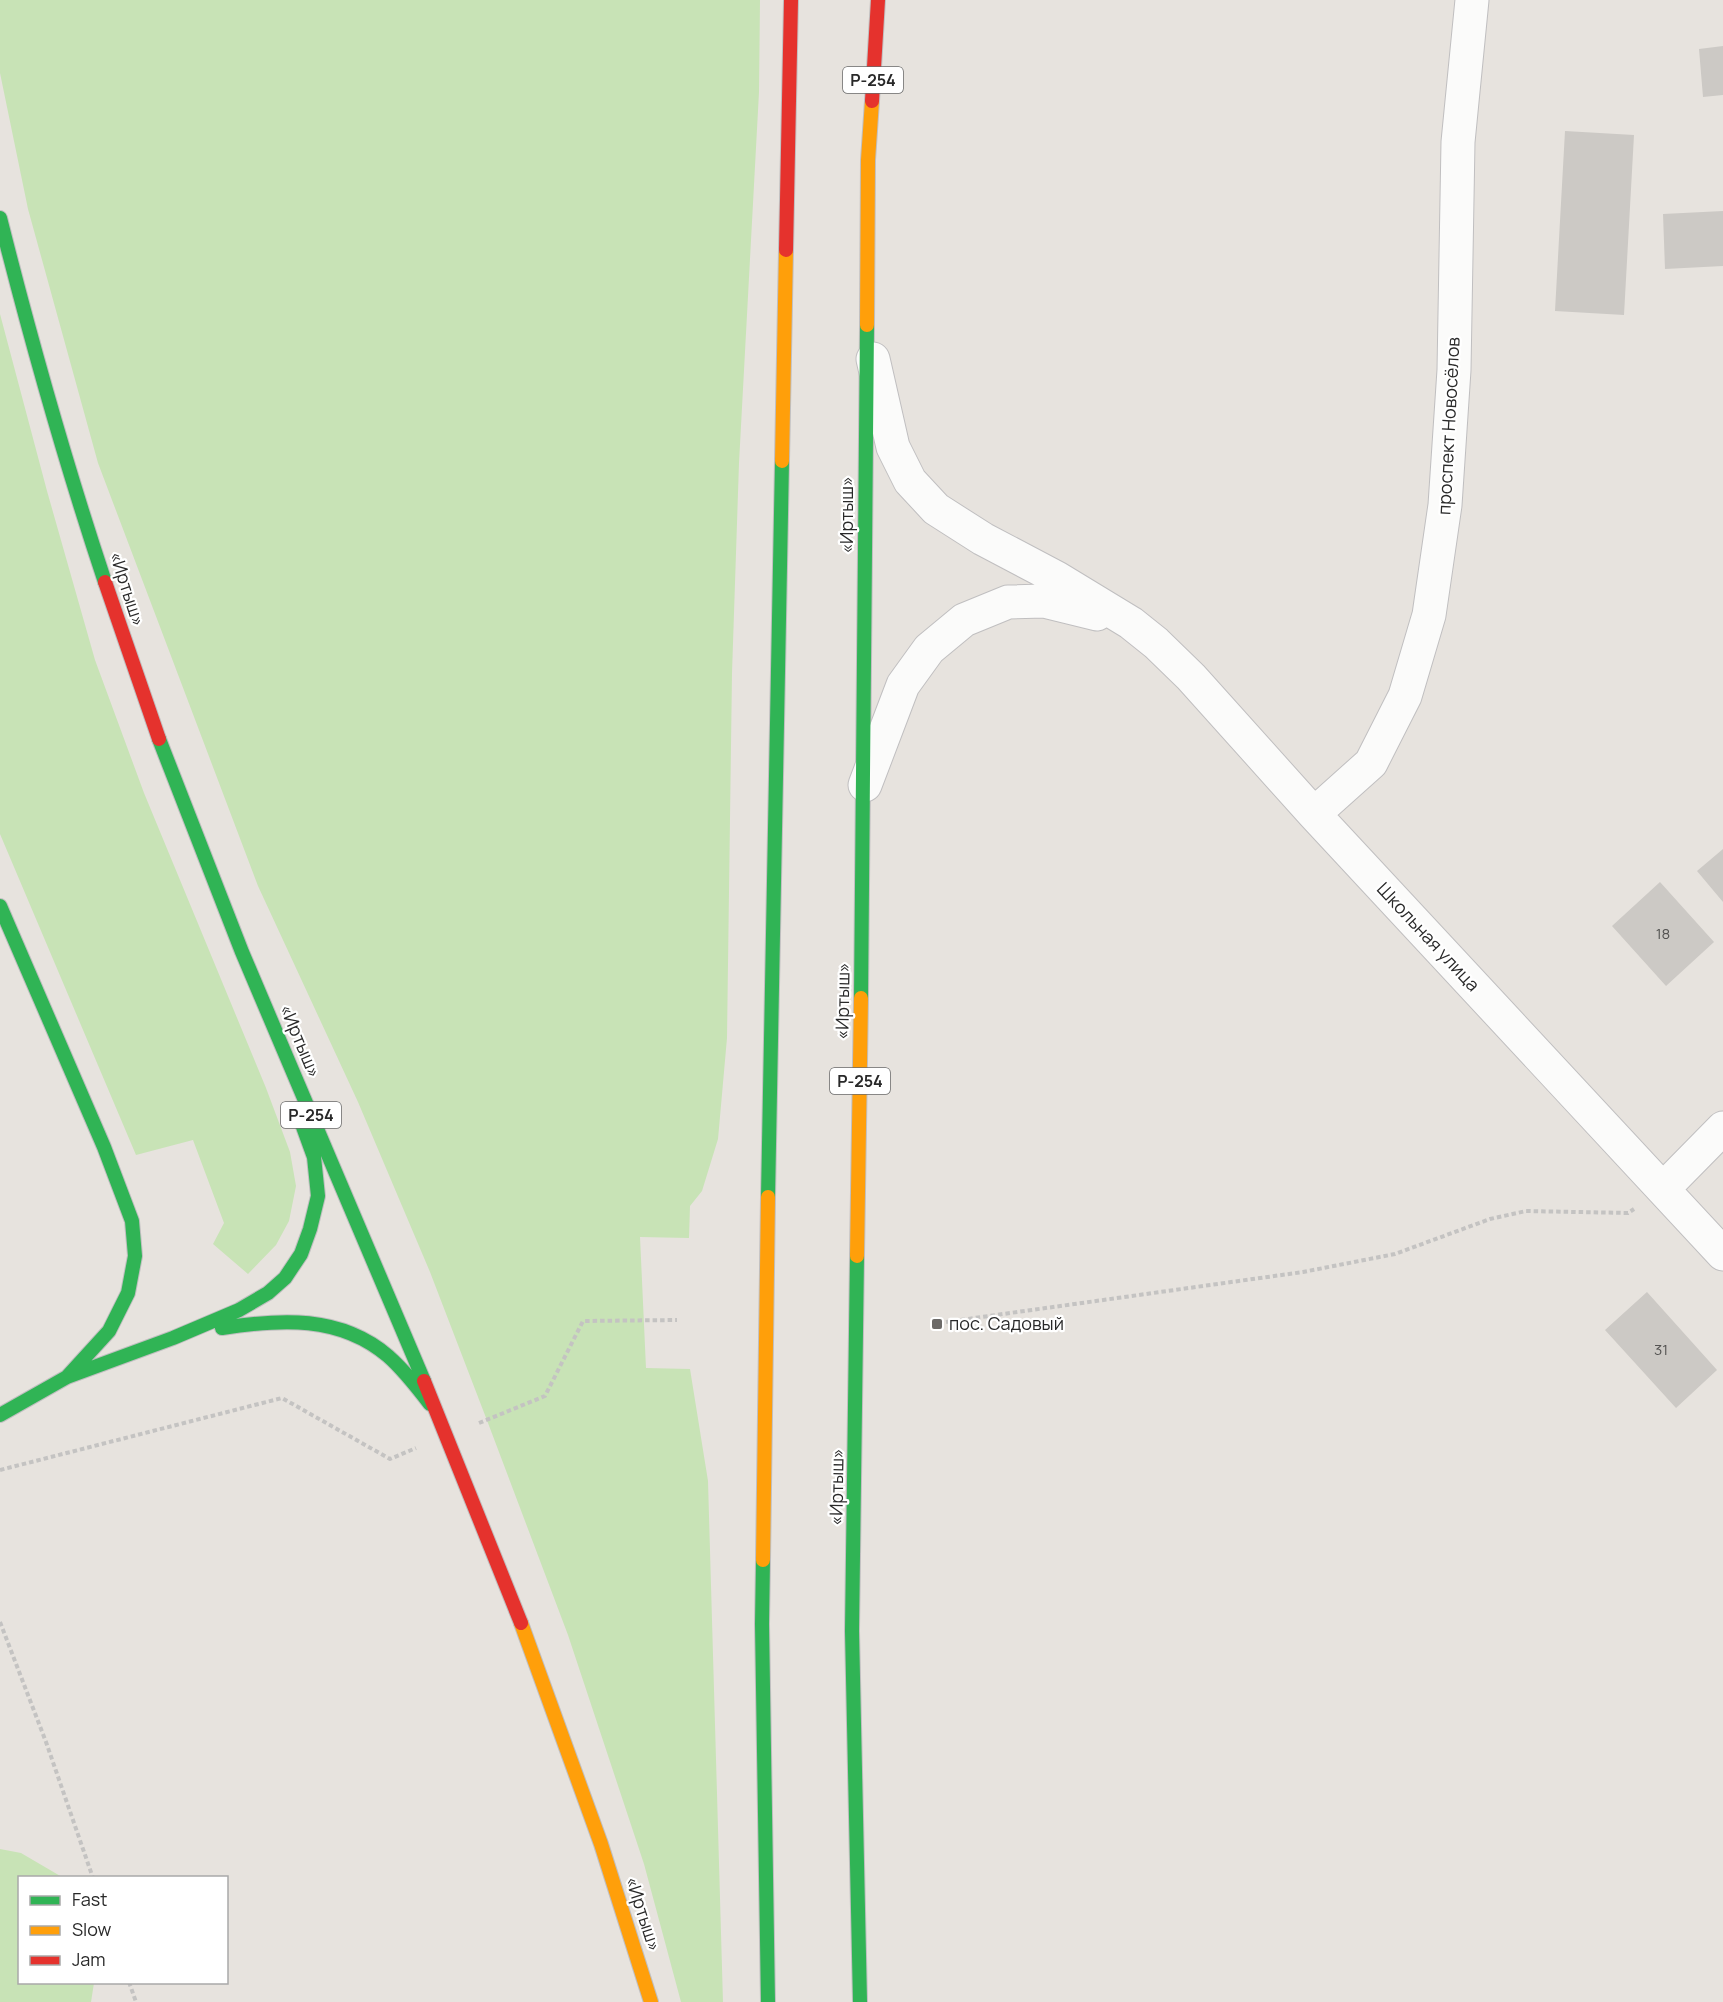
<svg xmlns="http://www.w3.org/2000/svg" width="1723" height="2002" font-family="Manrope,sans-serif">
  <style>
    .green { fill: #c8e3b6 }
    .building { fill: #ccc9c5 }
    .lines { fill: none; stroke-linecap: round; stroke-linejoin: round }
    .street-casing { stroke: #c0bfc0; stroke-width: 35 }
    .fast-casing { stroke: #c0bfc0; stroke-width: 16 }
    .slow-casing { stroke: #c0bfc0; stroke-width: 16 }
    .jam-casing { stroke: #c0bfc0; stroke-width: 16 }
    .path { stroke: #c4c3c2; stroke-width: 4; stroke-dasharray: 4.5 3; stroke-linecap: butt }
    .street { stroke: #fbfbfa; stroke-width: 33 }
    .fast { stroke: #30b455; stroke-width: 14 }
    .slow { stroke: #ff9f0a; stroke-width: 14 }
    .jam { stroke: #e5322d; stroke-width: 14 }
    .poi-dot { fill: #6c6a68; stroke: #fff; stroke-width: 2 }
    .labels { text-anchor: middle; stroke-width: 4.5; stroke-linejoin: round; paint-order: stroke }
    .number-label { font-size: 15px; fill: #545352 }
    .shield { fill: #fff; stroke: #696969; stroke-width: 1.5 }
    .shield-label { font-size: 16px; font-weight: bold; fill: #292929 }
    .street-label { font-size: 18px; fill: #292929; stroke: #fff }
    .poi-label { font-size: 18px; fill: #292929; stroke: #fff; text-anchor: start }
  </style>
  <rect width="100%" height="100%" fill="#e7e3de"/>
  <!-- green -->
  <path class="green" d="M0,0h760l-1,92 -20,371 -7,210 -5,365 -9,101 -16,52 -12,15 -1,32 -49,-1 6,131 44,1 18,112 15,521h-42l-37,-138 -76,-229 -80,-212 -58,-151 -72,-170 -100,-216 -160,-423 -70,-254 -28,-136z
    M0,314l47,177 48,169 49,133 122,295 24,64 6,34 -7,35 -13,24 -28,29 -35,-30 11,-21 -31,-83 -57,15 -136,-321z
    M0,1849l21,4 41,24 -42,1v104l74,1 -3,19h-91z"/>
  <!-- building -->
  <path class="building" d="M1723,46v49l-20,2 -4,-48z
    M1565,131l69,4 -10,180 -69,-4z
    M1723,211v55l-58,3 -2,-55z
    M1723,849v53l-26,-31z
    M1660,882l54,60 -48,44 -54,-60z
    M1647,1292l70,78 -41,38 -71,-78z"/>
  <g class="lines">
    <!-- street casing -->
    <g class="street-casing">
      <path id="street" d="M873,359l20,88 17,34 26,28 47,30 74,39 74,45 25,20 35,34 123,137 409,440
        M865,785l38,-100 26,-36 35,-29 44,-18 36,-1 53,13
        M1314,814l57,-51 34,-67 24,-81 16,-110 9,-135 4,-228 14,-142
        M1663,1189l60,-61"/>
    </g>
    <!-- fast casing -->
    <g class="fast-casing">
      <path id="fast" d="M0,218c31,123 65,244 105,364
        M159,739l83,213 182,429
        M0,906l104,241 28,74 3,35 -7,37 -19,38 -42,46
        M861,998l6,-673
        M768,1197l14,-736
        M857,1256l-5,375 8,371
        M222,1328c58,-9 118,-13 166,28 16,14 29,31 42,48
        M0,1415l67,-38 106,-39 66,-28 29,-17 17,-15 16,-24 9,-25 8,-33 -4,-39 -12,-33
        M763,1560l-1,64 6,378"/>
    </g>
    <!-- slow casing -->
    <g class="slow-casing">
      <path id="slow" d="M867,325l1,-165 4,-59
        M782,461l4,-211
        M857,1256l4,-258
        M763,1560l5,-363
        M521,1623l80,221 50,158"/>
    </g>
    <!-- jam casing -->
    <g class="jam-casing">
      <path id="jam" d="M872,101l6,-101
        M786,250l5,-250
        M105,582l54,157
        M424,1381l97,242"/>
    </g>
    <!-- path -->
    <path class="path" d="M946,1322l357,-50 92,-18 95,-35 36,-8 102,2 6,-4
      M479,1423l66,-27 38,-75 94,-1
      M0,1470l282,-72 108,61 26,-11
      M0,1622l46,120 47,136
      M129,1982l7,20"/>
    <!-- street -->
    <use href="#street" class="street"/>
    <!-- fast -->
    <use href="#fast" class="fast"/>
    <!-- slow -->
    <use href="#slow" class="slow"/>
    <!-- jam -->
    <use href="#jam" class="jam"/>
  </g>
  <!-- markers -->
  <rect class="poi-dot" x="931" y="1318" width="12" height="12" rx="3"/>
  <g class="labels">
    <!-- number labels -->
    <g class="number-label">
      <text x="1663" y="939">18</text>
      <text x="1661" y="1355">31</text>
    </g>
    <!-- shield labels -->
    <g class="shield">
      <rect x="843" y="67" width="60" height="26" rx="4.5"/>
      <rect x="830" y="1068" width="60" height="26" rx="4.5"/>
      <rect x="281" y="1102" width="60" height="26" rx="4.5"/>
    </g>
    <g class="shield-label">
      <text x="873" y="86">Р-254</text>
      <text x="860" y="1087">Р-254</text>
      <text x="311" y="1121">Р-254</text>
    </g>
    <!-- street labels -->
    <g class="street-label">
      <text transform="translate(1449 426) rotate(-87)" y="6">проспект Новосёлов</text>
      <text transform="translate(847 515) rotate(-90)" y="6">«Иртыш»</text>
      <text transform="translate(127 589) rotate(72)" y="6">«Иртыш»</text>
      <text transform="translate(1428 937) rotate(47)" y="6">Школьная улица</text>
      <text transform="translate(843 1001) rotate(-89)" y="6">«Иртыш»</text>
      <text transform="translate(300 1041) rotate(67)" y="6">«Иртыш»</text>
      <text transform="translate(837 1487) rotate(-89)" y="6">«Иртыш»</text>
      <text transform="translate(643 1914) rotate(72)" y="6">«Иртыш»</text>
    </g>
    <!-- poi labels -->
    <g class="poi-label">
      <text x="949" y="1330">пос. Садовый</text>
    </g>
  </g>
  <!-- legend -->
  <rect x="18" y="1876" width="210" height="108" fill="#ffffff" stroke="#a9a9a9" stroke-width="1.5"/>
  <rect x="30" y="1896" width="30" height="9" fill="#30b455" stroke="#a9a9a9" stroke-width="1.5"/>
  <text x="72" y="1906" font-size="18" fill="#292929">Fast</text>
  <rect x="30" y="1926" width="30" height="9" fill="#ff9f0a" stroke="#a9a9a9" stroke-width="1.5"/>
  <text x="72" y="1936" font-size="18" fill="#292929">Slow</text>
  <rect x="30" y="1956" width="30" height="9" fill="#e5322d" stroke="#a9a9a9" stroke-width="1.5"/>
  <text x="72" y="1966" font-size="18" fill="#292929">Jam</text>
</svg>
